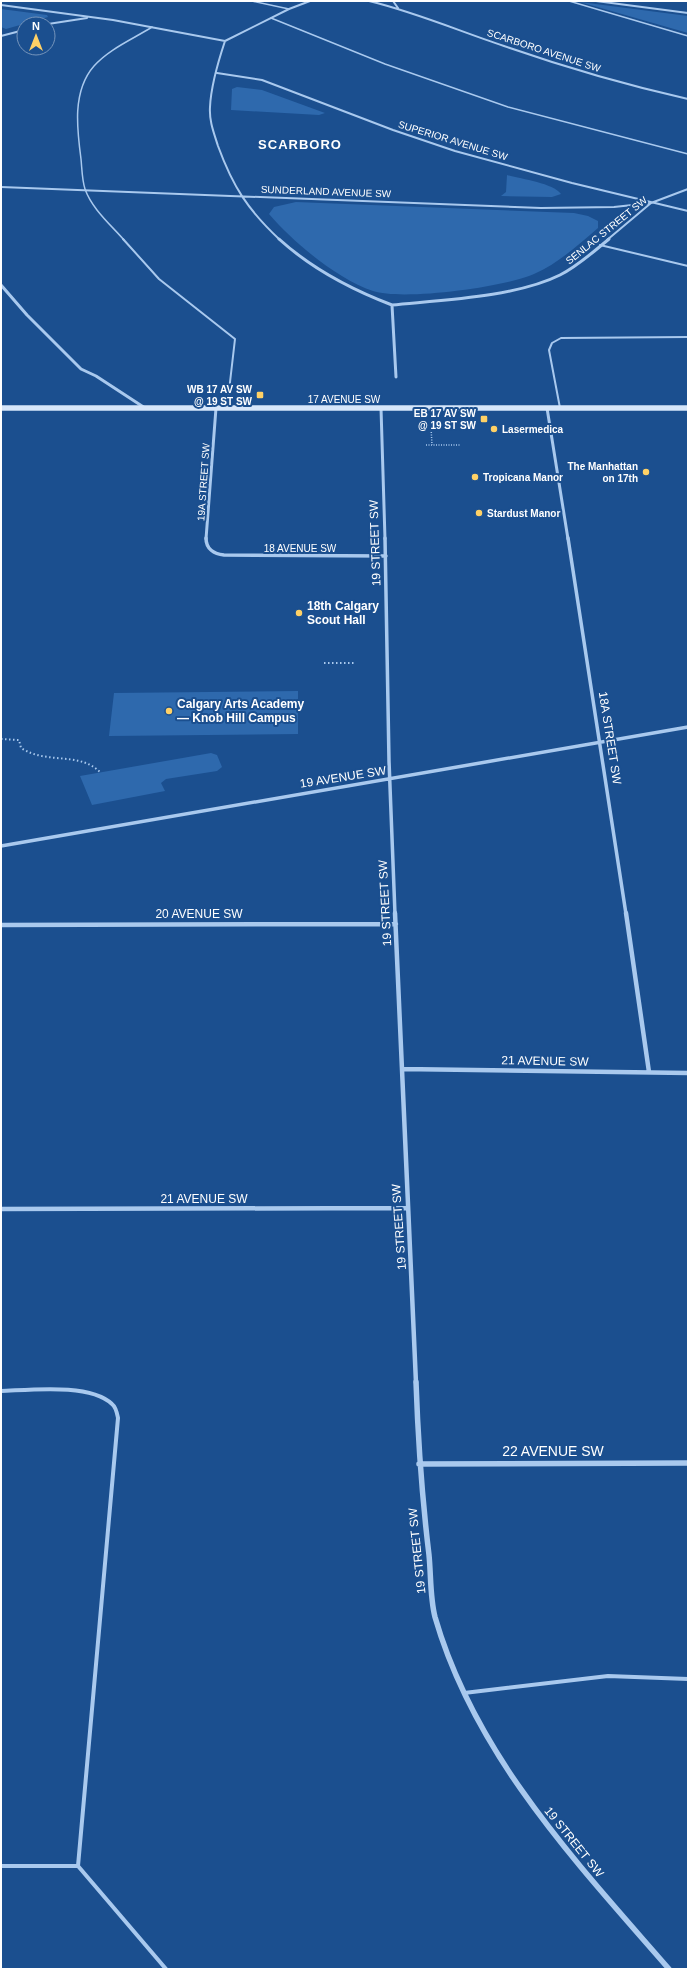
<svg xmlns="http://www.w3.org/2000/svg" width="689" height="1970" font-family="Arial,sans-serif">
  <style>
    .green { fill: #2e69ad }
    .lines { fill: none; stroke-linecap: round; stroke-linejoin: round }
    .path-far1 { stroke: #a9c9ee; stroke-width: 1.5; stroke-dasharray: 1 1.5; stroke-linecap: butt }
    .path { stroke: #a9c9ee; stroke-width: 2; stroke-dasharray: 1.5 2.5; stroke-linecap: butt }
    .lane-far2 { stroke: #a9c9ee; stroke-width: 1.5 }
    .lane-far1 { stroke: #a9c9ee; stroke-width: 2 }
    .lane { stroke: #a9c9ee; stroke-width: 4 }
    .street-far4 { stroke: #a9c9ee; stroke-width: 2 }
    .street-far3 { stroke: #a9c9ee; stroke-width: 3 }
    .street-far2 { stroke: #a9c9ee; stroke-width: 3.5 }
    .street-far1 { stroke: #a9c9ee; stroke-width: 4.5 }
    .street { stroke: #a9c9ee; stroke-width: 5.5 }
    .secondary { stroke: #d6e6fa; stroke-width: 5.5 }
    .poi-dot { fill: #ffd166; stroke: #1b4f8f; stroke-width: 1.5 }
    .labels { text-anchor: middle; stroke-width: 4; stroke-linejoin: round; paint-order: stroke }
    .far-street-label { font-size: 10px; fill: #fff; stroke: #1b4f8f }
    .far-poi-label { font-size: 10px; font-weight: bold; fill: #fff; stroke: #1b4f8f; text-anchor: end }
    .street-label { font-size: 12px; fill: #fff; stroke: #1b4f8f }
    .poi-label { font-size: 12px; font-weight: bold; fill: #fff; stroke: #1b4f8f; text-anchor: start }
    .far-district-label { font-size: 13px; font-weight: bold; letter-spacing: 1px; fill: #fff; stroke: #1b4f8f }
    .near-street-label { font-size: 14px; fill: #fff; stroke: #1b4f8f }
  </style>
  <rect width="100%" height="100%" fill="#1b4f8f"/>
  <!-- green -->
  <path class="green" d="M580,2l108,14v17z
    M1,9l46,6 1,2 -42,12 -5,-2z
    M237,87l25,3 63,23 -6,2 -88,-5 1,-21z
    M507,175c14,4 46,8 54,19l-9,3 -51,-1 5,-4z
    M296,202l278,11 14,3 10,5v7c-20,17 -39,35 -64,46 -29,13 -131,27 -161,17 -36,-12 -80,-49 -104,-77l5,-7z
    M298,691v43l-189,2 5,-43z
    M211,753l6,2 5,12 -5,4 -51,8 -5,4 4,8 -73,14 -12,-29z"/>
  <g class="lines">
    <!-- path-far1 -->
    <path class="path-far1" d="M431,427l1,18
      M426,445h35"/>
    <!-- path -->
    <path class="path" d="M324,663h31
      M1,739l18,1 2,8c27,17 57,3 79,24"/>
    <!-- lane-far2 -->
    <path class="lane-far2" d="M252,1l37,8
      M569,1l119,35
      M271,18l114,46 123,43 180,47
      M124,240c-13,-15 -32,-31 -39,-51 -3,-9 -3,-20 -4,-30 -4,-30 -9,-68 13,-93 15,-17 39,-27 58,-39"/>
    <!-- lane-far1 -->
    <path class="lane-far1" d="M123,239l36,40 76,60 -8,69
      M600,245l88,21
      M560,408l-11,-58 3,-7 9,-5 127,-1"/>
    <!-- lane -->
    <path class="lane" d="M1,1391c29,-1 89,-8 111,13 4,3 5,9 6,14l-40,448h-77
      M464,1693l144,-17 80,3
      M78,1866l88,103"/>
    <!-- street-far4 -->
    <path class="street-far4" d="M369,1c46,11 90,30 135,45 60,21 122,39 184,53
      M393,1l5,7
      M596,1l92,12
      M1,5l112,15 112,21
      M48,24l39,-6
      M1,36l23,-6
      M217,73l45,7 131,50 62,21 117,32 116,28
      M1,187l540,21 73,-1 37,-4
      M280,240c-32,-30 -47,-53 -62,-94 -4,-13 -9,-25 -8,-39 1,-22 8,-45 15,-66l64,-32 21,-8
      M607,240l44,-37 37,-14"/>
    <!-- street-far3 -->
    <path class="street-far3" d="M279,239c33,30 71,50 113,66l4,72
      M1,285l26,30 54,54 15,7 49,32
      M392,305c50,-5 124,-8 168,-30 18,-9 33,-23 49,-36
      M381,408l4,131
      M547,408l21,131
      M206,539l10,-131"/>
    <!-- street-far2 -->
    <path class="street-far2" d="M206,538c0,11 8,16 18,17l162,1
      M385,538l4,223 6,153
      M568,538l58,376
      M1,846l687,-119"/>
    <!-- street-far1 -->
    <path class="street-far1" d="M395,913l21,470
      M626,913l23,159
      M1,925l395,-1
      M402,1069l286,4
      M1,1209l406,-1"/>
    <!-- street -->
    <path class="street" d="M416,1382c2,58 6,115 13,173 2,20 1,43 6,62 40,139 142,246 234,352
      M419,1464l269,-1"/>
    <!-- secondary -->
    <path class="secondary" d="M1,408h687"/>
  </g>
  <!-- markers -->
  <g class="poi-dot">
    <rect x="256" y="391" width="8" height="8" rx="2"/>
    <rect x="480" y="415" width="8" height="8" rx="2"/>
    <circle cx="494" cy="429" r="4"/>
    <circle cx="646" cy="472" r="4"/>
    <circle cx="475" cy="477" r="4"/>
    <circle cx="479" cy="513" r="4"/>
    <circle cx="299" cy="613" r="4"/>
    <circle cx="169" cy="711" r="4"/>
  </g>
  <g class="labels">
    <!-- far-street labels -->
    <g class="far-street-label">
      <text transform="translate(544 50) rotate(18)" y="4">SCARBORO AVENUE SW</text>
      <text transform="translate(453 140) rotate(17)" y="4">SUPERIOR AVENUE SW</text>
      <text transform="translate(326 191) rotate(2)" y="4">SUNDERLAND AVENUE SW</text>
      <text transform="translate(606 230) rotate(-39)" y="4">SENLAC STREET SW</text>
      <text x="344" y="403">17 AVENUE SW</text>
      <text transform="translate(203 482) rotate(-86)" y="4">19A STREET SW</text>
      <text x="300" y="552">18 AVENUE SW</text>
    </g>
    <!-- far-poi labels -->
    <g class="far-poi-label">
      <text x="252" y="393">WB 17 AV SW<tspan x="252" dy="12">@ 19 ST SW</tspan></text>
      <text x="476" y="417">EB 17 AV SW<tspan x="476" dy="12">@ 19 ST SW</tspan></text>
      <text x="502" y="433" text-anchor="start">Lasermedica</text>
      <text x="638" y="470">The Manhattan<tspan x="638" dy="12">on 17th</tspan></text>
      <text x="483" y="481" text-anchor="start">Tropicana Manor</text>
      <text x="487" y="517" text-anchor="start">Stardust Manor</text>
    </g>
    <!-- street labels -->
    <g class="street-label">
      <text transform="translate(375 543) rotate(-92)" y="4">19 STREET SW</text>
      <text transform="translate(610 738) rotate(81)" y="4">18A STREET SW</text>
      <text transform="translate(343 777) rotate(-9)" y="4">19 AVENUE SW</text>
      <text transform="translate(385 903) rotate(-93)" y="4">19 STREET SW</text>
      <text x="199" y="918">20 AVENUE SW</text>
      <text transform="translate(545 1061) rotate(1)" y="4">21 AVENUE SW</text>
      <text x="204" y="1203">21 AVENUE SW</text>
      <text transform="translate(399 1227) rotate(-94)" y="4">19 STREET SW</text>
      <text transform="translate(417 1551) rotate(-96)" y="4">19 STREET SW</text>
      <text transform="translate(574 1842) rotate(51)" y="4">19 STREET SW</text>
    </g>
    <!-- poi labels -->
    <g class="poi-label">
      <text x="307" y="610">18th Calgary<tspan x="307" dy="14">Scout Hall</tspan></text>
      <text x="177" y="708">Calgary Arts Academy<tspan x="177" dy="14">— Knob Hill Campus</tspan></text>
    </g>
    <!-- far-district labels -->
    <g class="far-district-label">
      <text x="300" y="149">SCARBORO</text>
    </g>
    <!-- near-street labels -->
    <g class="near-street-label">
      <text x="553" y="1456">22 AVENUE SW</text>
    </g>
  </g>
  <!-- border -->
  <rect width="689" height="1970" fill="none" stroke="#ffffff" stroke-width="4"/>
  <!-- north arrow -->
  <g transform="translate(36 36)"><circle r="19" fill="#1b4f8f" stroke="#7695bc"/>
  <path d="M0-3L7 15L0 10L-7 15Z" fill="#ffd166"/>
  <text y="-6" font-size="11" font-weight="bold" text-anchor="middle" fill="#ffffff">N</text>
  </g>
</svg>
